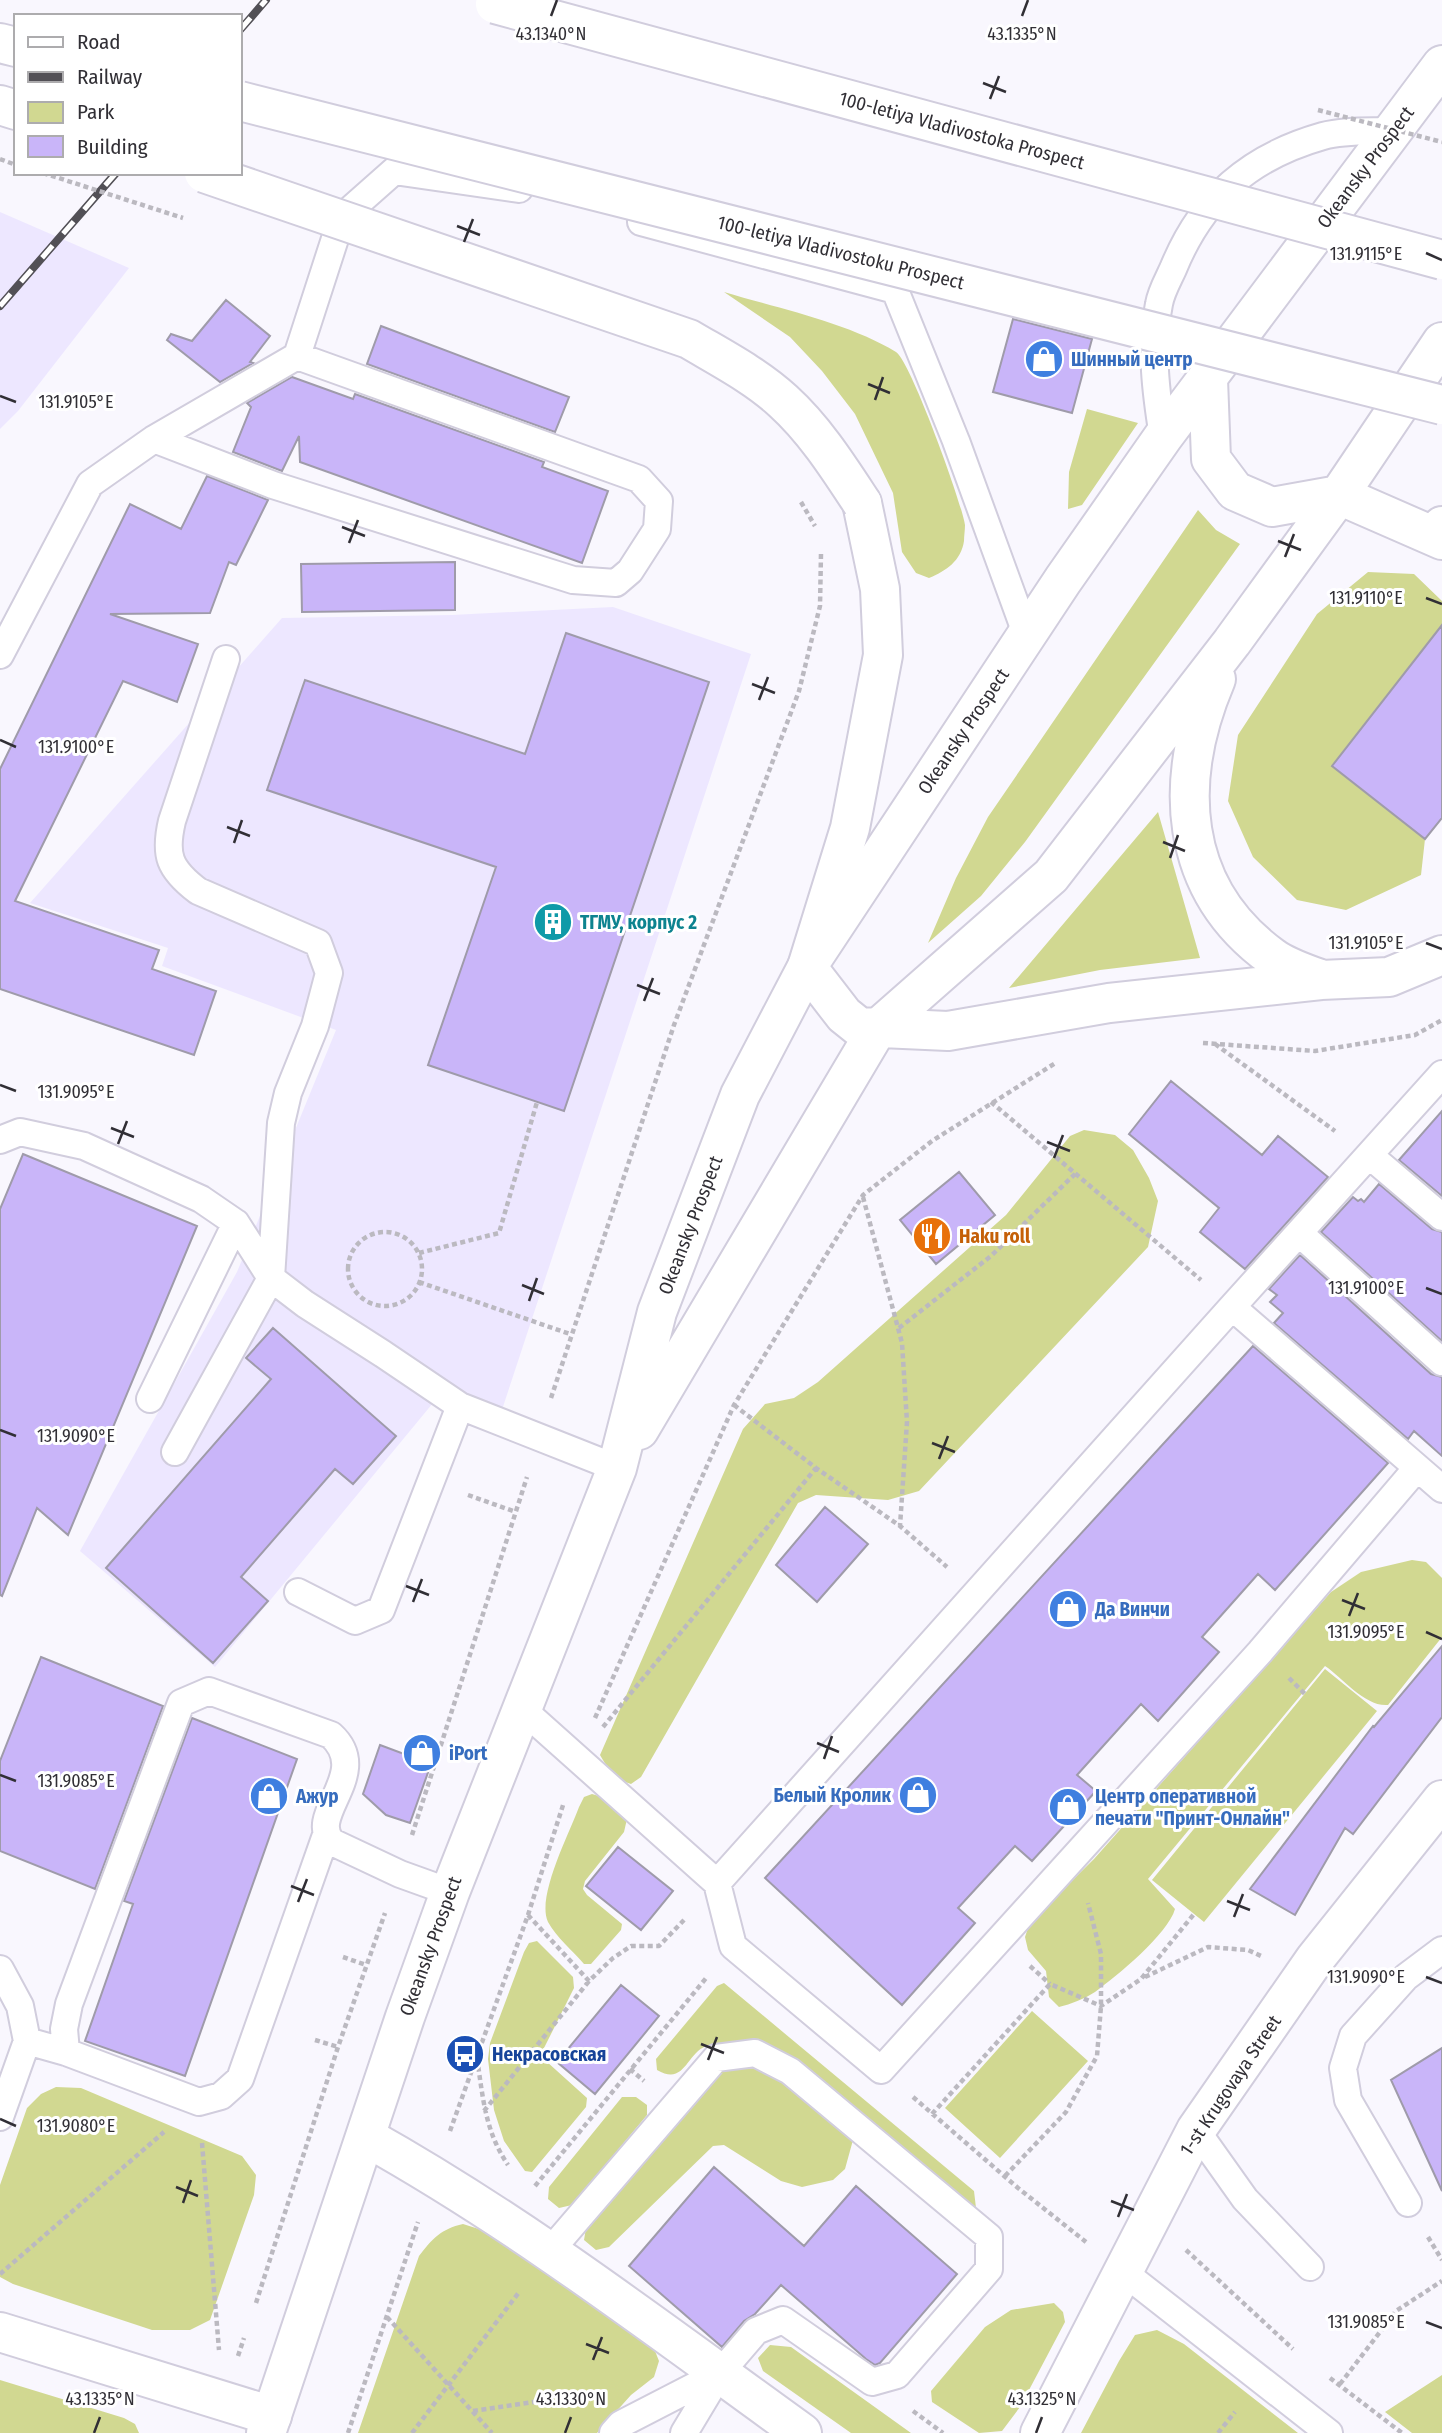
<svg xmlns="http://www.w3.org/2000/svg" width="1442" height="2433" font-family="'Fira Sans Condensed',sans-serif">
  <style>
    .built { fill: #ede7ff }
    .green { fill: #d1d891 }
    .building { fill: #c9b5f9; stroke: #9f9baa; stroke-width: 2 }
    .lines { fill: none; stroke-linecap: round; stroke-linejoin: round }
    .service-casing { stroke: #d1cddd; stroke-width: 30 }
    .minor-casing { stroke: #d1cddd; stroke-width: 42 }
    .secondary-casing { stroke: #d1cddd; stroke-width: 42 }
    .primary-casing { stroke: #d1cddd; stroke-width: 42 }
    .trunk-casing { stroke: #d1cddd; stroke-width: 42 }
    .path { stroke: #bbb9c0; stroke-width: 4.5; stroke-dasharray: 5 3.5; stroke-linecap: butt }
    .service { stroke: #fff; stroke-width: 26 }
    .minor { stroke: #fff; stroke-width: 38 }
    .secondary { stroke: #fff; stroke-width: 38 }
    .primary { stroke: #fff; stroke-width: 38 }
    .trunk { stroke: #fff; stroke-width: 38 }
    .rail-casing { stroke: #525056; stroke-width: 8 }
    .rail { stroke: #fff; stroke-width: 5; stroke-dasharray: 16; stroke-linecap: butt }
    .trunk-bridge-casing { stroke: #d1cddd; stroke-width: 42; stroke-linecap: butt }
    .path-bridge { stroke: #bbb9c0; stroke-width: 4.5; stroke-dasharray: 5 3.5; stroke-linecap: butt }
    .trunk-bridge { stroke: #fff; stroke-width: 38 }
    .ticks { fill: none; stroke: #312f35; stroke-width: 2.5 }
    .labels { text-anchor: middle; stroke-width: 6; stroke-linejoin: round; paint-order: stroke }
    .street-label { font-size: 19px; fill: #312f35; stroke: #fff }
    .shop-label { font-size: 19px; font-weight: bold; fill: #366cbe; stroke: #fff; text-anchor: start }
    .culture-label { font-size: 19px; font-weight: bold; fill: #0d838f; stroke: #fff; text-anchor: start }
    .food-label { font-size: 19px; font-weight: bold; fill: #c56008; stroke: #fff; text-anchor: start }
    .transit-label { font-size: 19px; font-weight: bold; fill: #164399; stroke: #fff; text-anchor: start }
    .ticks-label { font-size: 18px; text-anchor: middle; fill: #312f35; stroke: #fff; stroke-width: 6; stroke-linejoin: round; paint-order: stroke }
  </style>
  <rect width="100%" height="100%" fill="#f9f7fe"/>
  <!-- built -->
  <path class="built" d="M0,212l129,56 -111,143 -18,18z
    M613,607l138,47 -255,774 -63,-25 -218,264 -135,-116 157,-279 99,-242 -174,-64 6,-18 -138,-45 252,-285 170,-3z"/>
  <!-- green -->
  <path class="green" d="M724,292c53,16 125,31 172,60 14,8 66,151 69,173 0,5 -1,11 -1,16 -3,20 -18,30 -35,37l-13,-5 -14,-21 -9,-59 -38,-79 -33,-43 -32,-34z
    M1087,409l51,14 -56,82 -14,4 1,-37z
    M1198,510l18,20 24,14 -215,298 -44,54 -53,47 28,-65 32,-61z
    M1368,572l46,2 28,27v24l-110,141 93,73 -4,36 -75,35 -49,-10 -44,-43 -25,-56 10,-66 79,-121z
    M1158,812l42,146 -100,12 -91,18z
    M1084,1130l31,5 18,15 16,28 9,23 -10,46 -229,244 -31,9 -72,-5 -18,8 -157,274 -10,7c-17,-6 -23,-15 -31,-29l143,-326 22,-25 29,-6 24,-16 188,-167 64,-79z
    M1412,1560l14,2 16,16v59l-54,68c-23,2 -45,-27 -63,-39l-177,213 27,30c-7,25 -58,67 -80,83 -11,7 -24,12 -36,15l-10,-10 -3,-26 -18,-21 -3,-13 5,-15 64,-63 237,-267 30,-20z
    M1325,1669l52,42 -173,211 -52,-42z
    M592,1794l10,3 25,22 -3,13 -39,49 -2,8 4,6 35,29 -1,6 -30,34h-7c-11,-13 -28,-27 -36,-42 -12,-25 22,-90 31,-115l5,-10z
    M537,1941l36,36 1,11 -32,64 4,9 41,37 -1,9 -54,65 -7,-1 -21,-30 -10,-31 -6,-51 2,-16 34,-91 5,-9z
    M724,1983l250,208 2,17 -8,1 -216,-167c-11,1 -36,0 -46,4 -20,8 -21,40 -49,24l-1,-11 61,-73z
    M1032,2011l56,50 -88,97 -55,-50z
    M752,2065l31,16 70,59 -8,29 -12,11 -31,7 -21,-6 -57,-36 -11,1 -104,101 -13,3 -12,-10 2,-12 138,-160z
    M56,2087l25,1 161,68 14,19 -2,20 -44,125 -20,10h-38l-139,-46 -13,-7v-92l27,-77 14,-14z
    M622,2097h14l11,8v10l-75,90 -13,3 -11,-9 1,-12z
    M463,2224l22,7 168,115 6,15 -5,16 -23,18 -34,38h-239l61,-177c13,-17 22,-27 44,-32z
    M1054,2303l9,9 2,10 -45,85 -18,24 -23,2 -47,-31 -1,-11 54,-64 26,-17z
    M1157,2330l27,14 114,89h-217l38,-72 16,-26z
    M770,2345l21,2 120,86h-60l-88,-62 -5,-13z
    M1442,2375v58h-30l-27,-21z
    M0,2380l124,38 11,6 4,9h-139z"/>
  <!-- building -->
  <path class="building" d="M226,300l44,36 -20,26 3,1 -33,19 -53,-42 4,-6 21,7z
    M1013,319l79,20 -20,74 -79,-21z
    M381,326l188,71 -14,35 -188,-68z
    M292,377l61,22 2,-5 189,68 -2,5 66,24 -26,72 -282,-101 -1,-26 -17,35 -49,-19 18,-45 -4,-4z
    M207,476l61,24 -32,65 -7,-3 -19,51 -100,1 88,30 -21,58 -54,-21 -108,220 144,49 -7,19 64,22 -22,64 -194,-66v-220l130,-265 51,25z
    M455,562v48l-153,2 -1,-48z
    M1442,625v193l-17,21 -93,-73z
    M566,633l143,49 -145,429 -136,-46 68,-198 -229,-77 38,-110 220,74z
    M1171,1081l91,74 16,-19 50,41 -83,92 -45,-37 19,-24 -90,-74z
    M1442,1111v85l-43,-36z
    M23,1154l174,72 -129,309 -31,-27 -35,88 -2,-1v-386z
    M959,1172l36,43 -59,49 -36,-44z
    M1379,1184l53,45 10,3v109l-121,-109 32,-35 5,4 3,-2 3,3z
    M1300,1255l131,119 11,3v79l-28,-25 -6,8 -134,-116 9,-10 -13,-11 7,-7 -8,-6z
    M273,1328l123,108 -43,48 -18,-15 -94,108 27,24 -55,62 -107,-95 165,-189 -25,-21z
    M1253,1346l135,117 -113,127 -17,-16 -56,63 17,15 -61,69 -17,-17 -64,71 19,16 -64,70 -17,-15 -57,62 17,15 -73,82 -137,-127z
    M825,1507l43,37 -51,58 -41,-37z
    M1442,1646v71l-89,117 -8,-6 -50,87 -45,-26 123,-163 1,1z
    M41,1657l122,49 -68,183 -95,-38v-90z
    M192,1718l105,41 -112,317 -100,-35 48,-137 -9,-3z
    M380,1745l51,19 -21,59 -24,-8 -23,-21z
    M618,1847l55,44 -32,39 -55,-44z
    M621,1985l38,31 -64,78 -38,-32z
    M1442,2048v143l-51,-111z
    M714,2167l90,79 52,-60 101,88 -77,89 -5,2 -9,-6 -85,-74 -26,29 -11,7 -22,26 -93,-81z"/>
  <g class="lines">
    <!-- service casing -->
    <g class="service-casing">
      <path id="service" d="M641,222l254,68 61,151 71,195
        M1163,437c-7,-44 -13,-88 -4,-133 2,-12 9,-24 14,-35 29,-71 76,-112 150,-133 21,-6 47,-4 69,-5
        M154,439l119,46 300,95 43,3 14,-12 27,-42 2,-28 -20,-22 -342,-123
        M0,655l90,-171 64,-45 143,-83 45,-139 52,-46 125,18
        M0,1140l20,-8 64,14 117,53 35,24 35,55 34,26 78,50 77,52 157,62
        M1369,1155l73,62
        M1299,1233l143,129
        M1232,1307l210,-233
        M150,1399l86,-176
        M175,1452l96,-174 10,-155 7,-30 27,-67 14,-53 -11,-30 -120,-52c-29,-22 -34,-36 -26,-70l54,-162
        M298,1592l57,29 26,-11 79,-204
        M522,1709l195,174 16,63 148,124 379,-418 157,-184
        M717,1883l515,-576 210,182
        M0,1969l20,37 7,35 -27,76
        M27,2041l39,11 133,50 22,-6 19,-17 86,-244
        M66,2052l-2,-23 5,-25 112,-301 28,-12 122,44c42,38 -25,80 1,107l68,32 50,18
        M1196,2130l49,69 65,68
        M1408,2203l-60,-103 -5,-32 10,-32 53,-59 36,-27
        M550,2251l166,-193 39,-5 35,18 199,166v32l-92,106 -25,7 -89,-62 -27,11 -36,42 -36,60
        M1122,2271l207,162
        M613,2433l8,-9 99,-51"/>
    </g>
    <!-- minor casing -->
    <g class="minor-casing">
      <path id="minor" d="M366,2137c154,86 293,193 436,296
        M0,2332l272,84
        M1040,2433l156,-303 119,-171 127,-159"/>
    </g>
    <!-- secondary casing -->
    <g class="secondary-casing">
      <path id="secondary" d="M1339,495l103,45"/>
    </g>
    <!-- primary casing -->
    <g class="primary-casing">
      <path id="primary" d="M1208,379l3,80 24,32 37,16 67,-12
        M1435,536l7,-10
        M1216,679c-43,101 -39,209 56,278 13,10 32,16 48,22
        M807,967l37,48 15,12 89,4 161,-28 212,-23 68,-3 53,-22
        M639,1430l238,-401 174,-153 181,-234 107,-147 103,-153
        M266,2433l139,-416 45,-125 167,-424 40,-156 83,-217 67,-128 256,-387 100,-143 279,-372"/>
    </g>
    <!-- trunk casing -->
    <g class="trunk-casing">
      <path id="trunk" d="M0,43l16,4
        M0,105l16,5
        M807,967l43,-139 33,-173 -3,-66 -18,-86"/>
    </g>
    <!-- path -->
    <path class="path" d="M0,159l16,6
      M1203,1043l112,8 100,-16 27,-15
      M1215,1044l120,87
      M991,1102l210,178
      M863,1197l39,146 5,79 -7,104
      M348 1269a37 37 0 1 1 74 0a37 37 0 1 1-74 0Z
      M419,1253l80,-20 38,-131
      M419,1282l151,52
      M899,1328l92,-72 85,-83
      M551,1398l123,-373 125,-334 21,-85 1,-53
      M734,1405l82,63 84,58 47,41
      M468,1495l48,17
      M1289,1678l16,16
      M595,1718l139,-313 129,-210 69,-54 125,-79
      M603,1727l213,-259
      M412,1835l115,-358
      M528,1915l61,66 24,-23 18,-12h28l25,-26
      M343,1957l23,8
      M1030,1966l20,18
      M1145,1977l63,-30 40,3 13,6
      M315,2040l23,7
      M477,2058c6,40 8,73 31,107
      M630,2069l14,12
      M913,2097l105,91 68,54
      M484,2111l105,-130
      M932,2114l118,-130 51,22 40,-27 53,-65
      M450,2131l78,-216 36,-113
      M202,2143l17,207
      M1005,2176l61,-64 31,-56 4,-50v-52l-13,-51
      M535,2186l172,-209
      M1428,2237l14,23
      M1186,2250l107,99
      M0,2274l164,-142
      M256,2303l82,-256 47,-134
      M387,2317l105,116
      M238,2356l6,-18
      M1330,2378l72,55
      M1340,2384l56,-73 46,-30
      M473,2411l121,-18
      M913,2411l30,22
      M348,2433l70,-211
      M412,2433l108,-142
      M1218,2433l17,-21"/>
    <!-- service -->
    <use href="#service" class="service"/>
    <!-- minor -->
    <use href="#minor" class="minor"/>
    <!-- secondary -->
    <use href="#secondary" class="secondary"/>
    <!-- primary -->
    <use href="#primary" class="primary"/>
    <!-- trunk -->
    <use href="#trunk" class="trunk"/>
    <!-- rail casing -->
    <g class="rail-casing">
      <path id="rail" d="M240,30l26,-30
        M0,306l116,-133"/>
    </g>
    <!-- rail -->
    <use href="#rail" class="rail"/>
    <!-- trunk-bridge casing -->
    <g class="trunk-bridge-casing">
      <path id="trunk-bridge" d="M495,4l947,256
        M240,101l1202,304
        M204,173l485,166c32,19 67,37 94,62 32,29 56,67 79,102"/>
    </g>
    <!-- path-bridge -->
    <path class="path-bridge" d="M1318,110l124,32
      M43,173l140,45
      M801,502l14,24"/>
    <!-- trunk-bridge -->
    <use href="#trunk-bridge" class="trunk-bridge"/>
  </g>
  <!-- ticks -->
  <path class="ticks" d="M551,16l6,-16M1022,16l6,-16M983,83l23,9M990,99l9,-23M457,226l23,9M464,242l9,-23M1426,253l16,7M868,384l22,9M0,396l16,6M875,400l8,-23M342,527l23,9M1278,541l23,9M349,543l9,-23M1285,557l9,-23M1426,598l16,6M752,684l23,9M759,700l9,-23M0,740l16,7M227,827l23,9M1163,842l22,9M234,843l8,-23M1170,858l8,-23M1426,943l16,6M637,985l23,9M644,1001l9,-23M0,1085l16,6M111,1128l23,9M1047,1142l23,9M118,1144l9,-23M1054,1158l9,-23M522,1285l22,9M1426,1288l16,6M529,1301l8,-23M0,1430l16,6M932,1443l23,9M939,1459l9,-23M406,1586l23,9M1342,1600l23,9M413,1602l9,-23M1349,1616l9,-23M1426,1632l16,7M817,1743l22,9M824,1759l8,-23M0,1775l16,6M291,1886l23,9M1227,1901l23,9M298,1902l9,-23M1234,1917l9,-23M1426,1977l16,6M701,2044l23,9M708,2060l9,-23M0,2119l16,7M176,2187l22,9M1111,2201l23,9M183,2203l8,-23M1118,2217l9,-23M1426,2322l16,6M586,2344l23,9M593,2360l9,-23M94,2433l6,-16M565,2433l6,-16M1036,2433l6,-16"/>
  <!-- icons -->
  <defs>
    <g id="shop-disc" transform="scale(2.0125)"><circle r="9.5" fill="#3f7fe0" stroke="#fff"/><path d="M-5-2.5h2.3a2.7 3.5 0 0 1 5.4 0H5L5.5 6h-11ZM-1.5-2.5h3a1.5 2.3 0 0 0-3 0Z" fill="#fff"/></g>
    <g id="building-disc" transform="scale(2.0125)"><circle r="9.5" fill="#0f9aa8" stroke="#fff"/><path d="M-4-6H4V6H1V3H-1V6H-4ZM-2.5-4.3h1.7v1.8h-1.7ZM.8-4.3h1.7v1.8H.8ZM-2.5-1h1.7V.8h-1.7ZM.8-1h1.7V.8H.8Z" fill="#fff"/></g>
    <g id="restaurant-disc" transform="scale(2.0125)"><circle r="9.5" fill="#e8710a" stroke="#fff"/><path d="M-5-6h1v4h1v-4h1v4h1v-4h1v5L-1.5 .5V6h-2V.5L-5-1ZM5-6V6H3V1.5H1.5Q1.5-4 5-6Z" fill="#fff"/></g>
    <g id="bus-disc" transform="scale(2.0125)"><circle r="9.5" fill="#1a4fb4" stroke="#fff"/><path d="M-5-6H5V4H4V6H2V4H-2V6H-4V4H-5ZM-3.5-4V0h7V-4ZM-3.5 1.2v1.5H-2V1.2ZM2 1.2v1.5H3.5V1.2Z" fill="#fff"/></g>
  </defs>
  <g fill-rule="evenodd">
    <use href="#shop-disc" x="1044" y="359"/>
    <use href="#building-disc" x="553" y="922"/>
    <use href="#restaurant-disc" x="932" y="1236"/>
    <use href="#shop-disc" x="1068" y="1609"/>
    <use href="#shop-disc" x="422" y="1753"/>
    <use href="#shop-disc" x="918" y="1795"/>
    <use href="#shop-disc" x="269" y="1796"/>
    <use href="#shop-disc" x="1068" y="1807"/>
    <use href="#bus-disc" x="465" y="2054"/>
  </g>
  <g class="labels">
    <!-- street labels -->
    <g class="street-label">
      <text transform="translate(962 130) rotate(15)" y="7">100-letiya Vladivostoka Prospect</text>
      <text transform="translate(1365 167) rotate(-53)" y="7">Okeansky Prospect</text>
      <text transform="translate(841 252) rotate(14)" y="7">100-letiya Vladivostoku Prospect</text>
      <text transform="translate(963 731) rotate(-56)" y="7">Okeansky Prospect</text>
      <text transform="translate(690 1225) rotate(-69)" y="7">Okeansky Prospect</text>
      <text transform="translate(430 1946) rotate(-70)" y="7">Okeansky Prospect</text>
      <text transform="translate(1230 2085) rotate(-56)" y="7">1-st Krugovaya Street</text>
    </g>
    <!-- shop labels -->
    <g class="shop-label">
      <text x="1071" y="366">Шинный центр</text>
      <text x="1095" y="1616">Да Винчи</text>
      <text x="449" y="1760">iPort</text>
      <text x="891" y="1802" text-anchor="end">Белый Кролик</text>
      <text x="296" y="1803">Ажур</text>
      <text x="1095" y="1803">Центр оперативной<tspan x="1095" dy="22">печати "Принт-Онлайн"</tspan></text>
    </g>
    <!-- culture labels -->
    <g class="culture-label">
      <text x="580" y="929">ТГМУ, корпус 2</text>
    </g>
    <!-- food labels -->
    <g class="food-label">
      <text x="959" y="1243">Haku roll</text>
    </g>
    <!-- transit labels -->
    <g class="transit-label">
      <text x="492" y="2061">Некрасовская</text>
    </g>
  </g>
  <g class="ticks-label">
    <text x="551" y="40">43.1340°N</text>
    <text x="1022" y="40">43.1335°N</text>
    <text x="1366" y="260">131.9115°E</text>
    <text x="76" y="408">131.9105°E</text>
    <text x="1366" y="604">131.9110°E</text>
    <text x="76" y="753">131.9100°E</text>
    <text x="1366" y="949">131.9105°E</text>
    <text x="76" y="1098">131.9095°E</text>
    <text x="1366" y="1294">131.9100°E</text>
    <text x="76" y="1442">131.9090°E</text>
    <text x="1366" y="1638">131.9095°E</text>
    <text x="76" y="1787">131.9085°E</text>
    <text x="1366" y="1983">131.9090°E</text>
    <text x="76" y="2132">131.9080°E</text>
    <text x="1366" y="2328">131.9085°E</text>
    <text x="100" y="2405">43.1335°N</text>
    <text x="571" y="2405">43.1330°N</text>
    <text x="1042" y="2405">43.1325°N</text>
  </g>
  <!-- legend -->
  <rect x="14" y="14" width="228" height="161" fill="#ffffff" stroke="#adacae" stroke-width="2"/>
  <rect x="28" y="37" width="35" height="10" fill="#ffffff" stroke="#adacae" stroke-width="2"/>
  <text x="77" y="49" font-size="21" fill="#312f35">Road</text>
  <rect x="28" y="72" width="35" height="10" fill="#525056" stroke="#adacae" stroke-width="2"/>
  <text x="77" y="84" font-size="21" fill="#312f35">Railway</text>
  <rect x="28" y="102" width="35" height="21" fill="#d1d891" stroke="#adacae" stroke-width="2"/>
  <text x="77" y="119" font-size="21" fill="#312f35">Park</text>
  <rect x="28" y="136" width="35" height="21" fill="#c9b5f9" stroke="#adacae" stroke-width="2"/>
  <text x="77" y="154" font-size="21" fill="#312f35">Building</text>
</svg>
